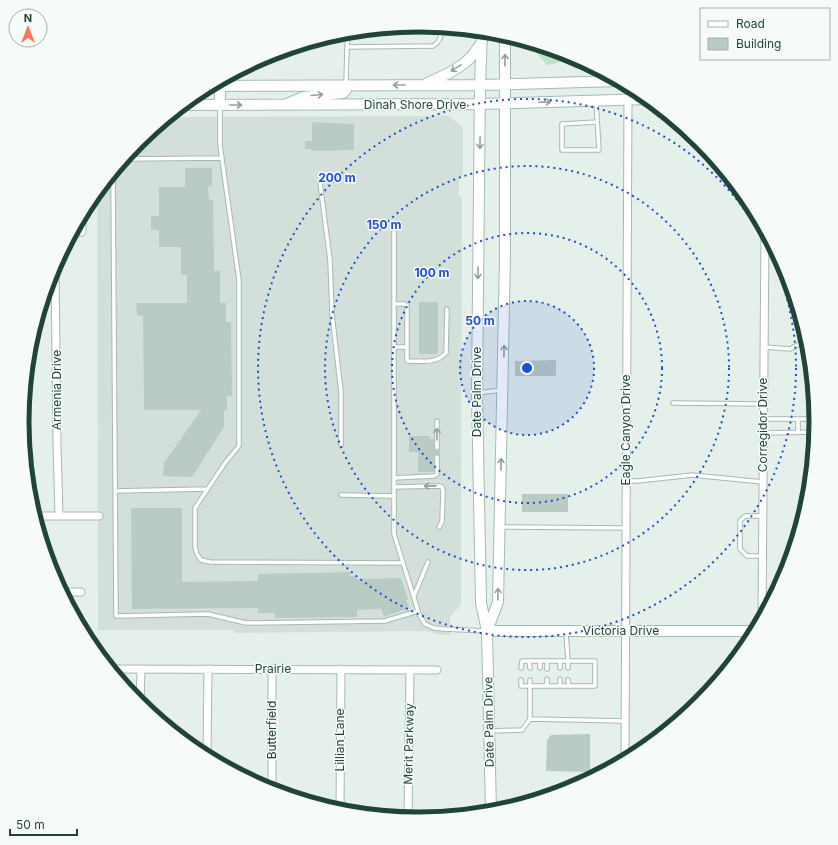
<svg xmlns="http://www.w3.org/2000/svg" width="838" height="845" font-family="Inter,sans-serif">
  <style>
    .built { fill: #d3e0d9 }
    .green { fill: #bce3c5 }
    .building { fill: #bacbc3 }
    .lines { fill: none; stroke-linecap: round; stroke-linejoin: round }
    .lane-casing { stroke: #a6b9b1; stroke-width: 5.5 }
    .street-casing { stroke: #a6b9b1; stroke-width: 9 }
    .secondary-casing { stroke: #a2bdb2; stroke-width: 12 }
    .lane { stroke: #fff; stroke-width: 3.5 }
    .street { stroke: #fff; stroke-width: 7 }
    .secondary { stroke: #fff; stroke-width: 10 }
    .oneway { stroke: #90a29c }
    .ring { fill: none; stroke: #1d4ed8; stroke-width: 2; stroke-dasharray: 2 4 }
    .labels { text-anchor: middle; stroke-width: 3; stroke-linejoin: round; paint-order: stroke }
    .street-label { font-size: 12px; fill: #214439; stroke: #f6fbf9 }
    .rim { fill: none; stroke: #214439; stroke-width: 5 }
    .centre { fill: #1d4ed8; stroke: #f6fbf9; stroke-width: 2 }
    .ring-label { font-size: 12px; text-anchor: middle; font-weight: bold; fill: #1d4ed8; stroke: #f6fbf9; stroke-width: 3; stroke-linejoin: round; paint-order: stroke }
  </style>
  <rect width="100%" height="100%" fill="#e5f0ea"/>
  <!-- built -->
  <path class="built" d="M449,116l14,12v47l-4,4v16l3,2 -1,408 -11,12v18h-10l-14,-4 -191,2 -1,-3h-136l-1,-438 41,-50 30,-25z"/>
  <!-- green -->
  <path class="green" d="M529,43l42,13 11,6h-20l-15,3z"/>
  <!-- building -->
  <path class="building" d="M312,122l42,2v26l-43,1v-2h-6v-8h7z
    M185,168h27v18l-4,1 1,13h4l1,71h6v32h6v19h5l1,74h-5v14h-3v17l-32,50 -29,-1 1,-13 37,-53h-57l-1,-94 -6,-1 -1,-12h51v-28h-6v-28h-22v-17h-8v-14h8v-29h26z
    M419,302h19v52h-19z
    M556,360v16h-41v-15z
    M409,436h21v3h4v10l3,2 3,-3v9l-3,-3 -3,2v16h-16v-20h-9z
    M522,494h46v18h-46z
    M131,508h51v74l76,-1v-7l92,-2v4h6v3l45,-1 7,21 -2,1 3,8 -25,9 -3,-8 -24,1v7l-82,1v-5h-17v-5l-126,1z
    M590,734v38l-44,-1 1,-31 4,-5z"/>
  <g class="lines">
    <!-- lane casing -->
    <g class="lane-casing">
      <path id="lane" d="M347,47l86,-1c7,-4 9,-10 9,-18
        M346,84l1,-37 1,-15
        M596,101l3,49h-37v-26l35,-2
        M220,106v39l19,135v166l-14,17 -30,45v39l2,7 4,6 9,2 192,1
        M124,159l98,-1
        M113,173l3,443 92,-2 38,9 139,-2 33,-10
        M320,183l10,77 2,54 9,78v53
        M394,232v302l25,80 6,10 9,4 10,1 42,2
        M394,304h11l2,2v55c14,0 29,3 39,-8l1,-44
        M394,347h13
        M764,347l26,2 17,-9
        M478,393l23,-3
        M673,403l91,1
        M764,419h52
        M798,419v14
        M763,433l52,-1
        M437,448v-27
        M394,478l40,-2 3,-2v-17
        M626,481h12l54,-6 71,7
        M394,487l45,-1 3,1 1,4 -1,31 -3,5
        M115,491l92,-2
        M341,495l53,1
        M763,516h-18l-5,5v28l7,7h16
        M501,527l125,1
        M414,596l14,-34
        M529,661l1,7
        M540,661v7
        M560,661v7
        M521,668l1,-7h46v7
        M547,669v-8
        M560,679v7
        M521,680v6h9v-6
        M568,680l1,6
        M547,686v-7
        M530,719v-33h65v-25h-27l-2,-29
        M490,731l32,-1 8,-11 95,2"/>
    </g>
    <!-- street casing -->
    <g class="street-casing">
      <path id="street" d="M73,232h9v-17
        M55,265l2,180 2,71
        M35,516h64
        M62,592h19
        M762,619l3,-388
        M110,669l327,1
        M272,669v122
        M140,705l1,-36
        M207,757l1,-88
        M625,761l3,-662
        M340,811l1,-142
        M408,818l2,-148"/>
    </g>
    <!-- secondary casing -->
    <g class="secondary-casing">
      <path id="secondary" d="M482,32l-2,53 -3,308 4,210 6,28 4,181
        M427,83c15,-6 33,-14 44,-26 4,-4 7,-10 11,-15
        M211,86l269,-1 138,-4
        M220,86v19
        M289,103l14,-6 40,-4 3,-3v-5
        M183,105l297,-1 168,-5
        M487,631l11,-29 7,-347v-219
        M487,631h269"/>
    </g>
    <!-- lane -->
    <use href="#lane" class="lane"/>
    <!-- street -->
    <use href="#street" class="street"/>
    <!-- secondary -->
    <use href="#secondary" class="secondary"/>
  </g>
  <!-- one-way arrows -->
  <defs><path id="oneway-shaft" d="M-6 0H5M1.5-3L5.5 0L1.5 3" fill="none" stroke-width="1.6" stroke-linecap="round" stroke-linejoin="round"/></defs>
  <g class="oneway">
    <use href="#oneway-shaft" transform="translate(505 60) rotate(-90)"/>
    <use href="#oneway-shaft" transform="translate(456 68) rotate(149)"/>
    <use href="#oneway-shaft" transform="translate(399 85) rotate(180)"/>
    <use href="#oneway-shaft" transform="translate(317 95) rotate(-5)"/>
    <use href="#oneway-shaft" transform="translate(545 102) rotate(-2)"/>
    <use href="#oneway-shaft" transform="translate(236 105)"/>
    <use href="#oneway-shaft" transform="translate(480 143) rotate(91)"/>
    <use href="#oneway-shaft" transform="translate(478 273) rotate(91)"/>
    <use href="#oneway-shaft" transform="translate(504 351) rotate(-89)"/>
    <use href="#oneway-shaft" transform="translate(437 434) rotate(-90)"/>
    <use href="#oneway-shaft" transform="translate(501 464) rotate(-89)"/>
    <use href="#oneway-shaft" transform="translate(430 486) rotate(179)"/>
    <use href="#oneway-shaft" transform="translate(498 594) rotate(-89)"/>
  </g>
  <!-- distance rings -->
  <circle cx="527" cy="368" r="67" fill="#1d4ed8" fill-opacity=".12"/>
  <g class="ring">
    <circle cx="527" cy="368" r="67"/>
    <circle cx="527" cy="368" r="135"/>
    <circle cx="527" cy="368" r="202"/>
    <circle cx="527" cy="368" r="269"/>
  </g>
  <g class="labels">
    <!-- street labels -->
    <g class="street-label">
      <text x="415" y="109">Dinah Shore Drive</text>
      <text transform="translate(57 390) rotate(-90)" y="4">Armenia Drive</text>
      <text transform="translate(477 392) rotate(-90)" y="4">Date Palm Drive</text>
      <text transform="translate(763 425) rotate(-90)" y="4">Corregidor Drive</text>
      <text transform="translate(626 430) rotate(-90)" y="4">Eagle Canyon Drive</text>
      <text x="621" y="635">Victoria Drive</text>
      <text x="273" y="673">Prairie</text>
      <text transform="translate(489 722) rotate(-91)" y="4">Date Palm Drive</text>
      <text transform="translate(272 730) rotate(-90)" y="4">Butterfield</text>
      <text transform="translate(340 740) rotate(-90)" y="4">Lillian Lane</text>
      <text transform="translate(409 744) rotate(-89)" y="4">Merit Parkway</text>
    </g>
  </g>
  <!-- crop -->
  <path d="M0 0H838V845H0ZM29 422a390 390 0 1 1 780 0a390 390 0 1 1-780 0Z" fill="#f6fbf9" fill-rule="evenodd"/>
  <path class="rim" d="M29 422a390 390 0 1 1 780 0a390 390 0 1 1-780 0Z"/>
  <circle cx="527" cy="368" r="6" class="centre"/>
  <g class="ring-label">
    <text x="337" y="182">200 m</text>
    <text x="384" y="229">150 m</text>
    <text x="432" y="277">100 m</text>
    <text x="480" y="325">50 m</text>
  </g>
  <!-- legend -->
  <rect x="700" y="8" width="130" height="52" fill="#f6fbf9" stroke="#a1b2ac"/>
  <rect x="708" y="21" width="20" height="6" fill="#ffffff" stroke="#a1b2ac"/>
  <text x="736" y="28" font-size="12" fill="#214439">Road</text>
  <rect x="708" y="38" width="20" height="12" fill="#bacbc3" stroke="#a1b2ac"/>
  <text x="736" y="48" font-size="12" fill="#214439">Building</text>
  <!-- north arrow -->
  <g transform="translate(28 28)"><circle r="19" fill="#f6fbf9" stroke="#a1b2ac"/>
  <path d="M0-3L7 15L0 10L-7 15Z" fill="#ff7654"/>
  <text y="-6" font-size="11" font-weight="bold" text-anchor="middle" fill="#214439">N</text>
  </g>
  <!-- scale -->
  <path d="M10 829v6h67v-6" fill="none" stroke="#214439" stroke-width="2"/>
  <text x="16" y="829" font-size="12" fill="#214439" stroke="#f6fbf9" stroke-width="3" paint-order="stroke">50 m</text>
</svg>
